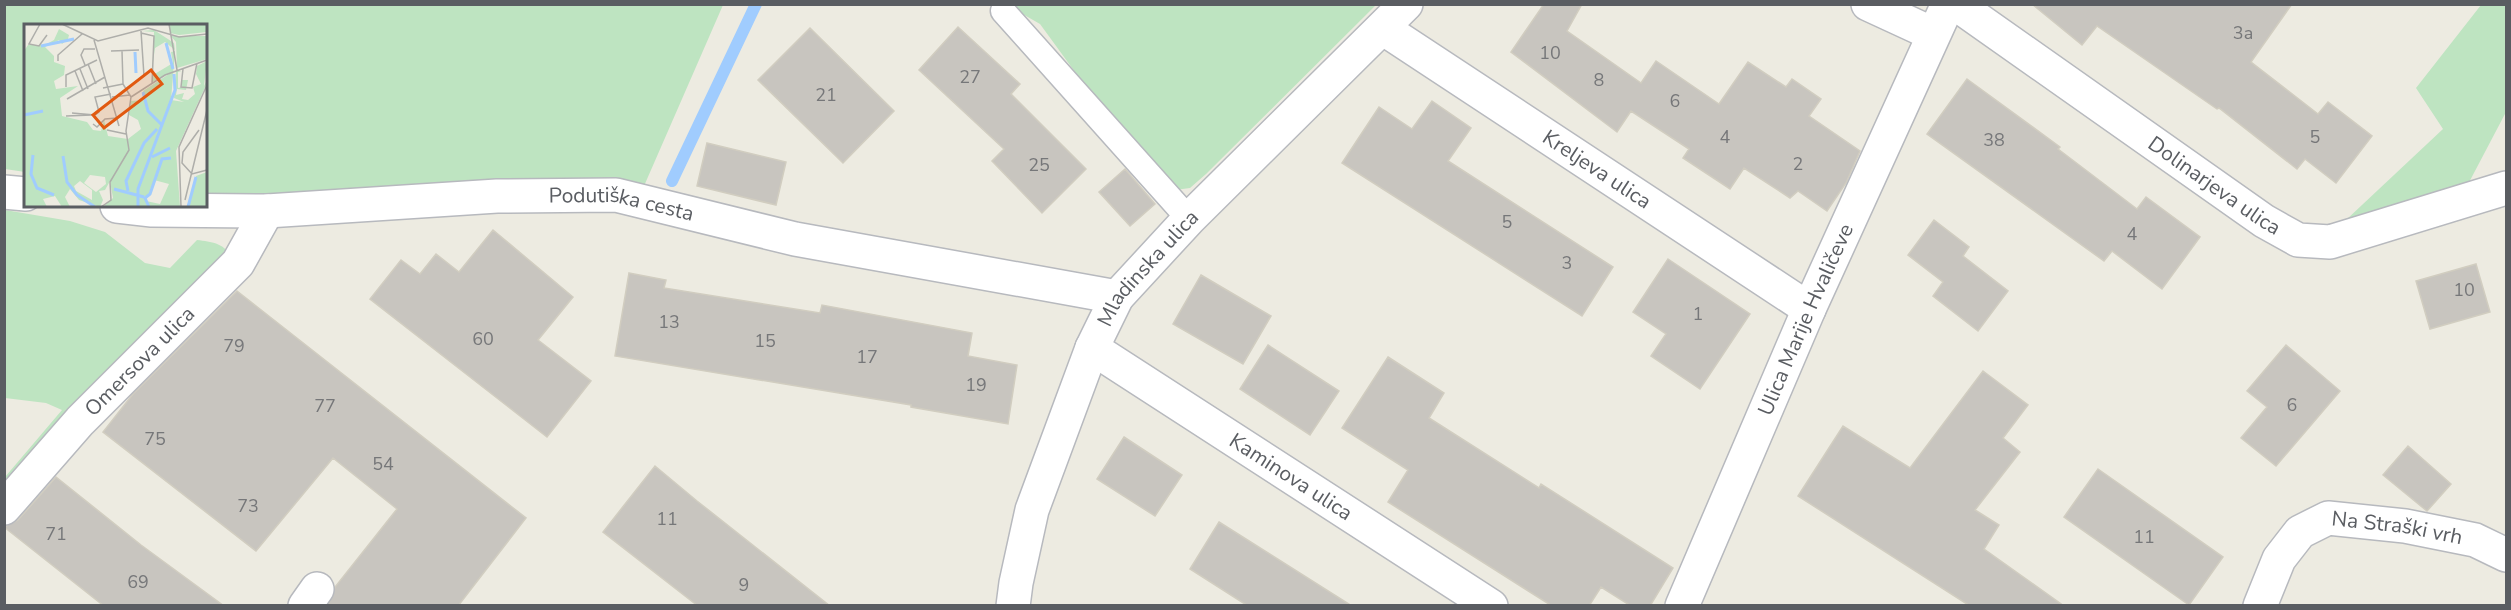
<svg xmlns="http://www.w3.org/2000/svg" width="2511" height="610" font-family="'Nunito Sans',sans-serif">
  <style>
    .green { fill: #bee4c1 }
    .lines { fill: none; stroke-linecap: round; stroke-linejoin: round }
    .stream { stroke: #a0ccfe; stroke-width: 12 }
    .building { fill: #c8c5bf; stroke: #d1cdc0; stroke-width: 1.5 }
    .lane-casing { stroke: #b7b9be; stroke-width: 27 }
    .street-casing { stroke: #b7b9be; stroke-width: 36 }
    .lane { stroke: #fff; stroke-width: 24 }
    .street { stroke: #fff; stroke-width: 33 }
    .labels { text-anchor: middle; stroke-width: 5; stroke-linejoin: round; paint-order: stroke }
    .number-label { font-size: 18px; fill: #767779 }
    .street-label { font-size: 21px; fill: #5a5d62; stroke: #fff }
    .inset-river { fill: none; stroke: #a0ccfe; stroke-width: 3 }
    .inset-road { fill: none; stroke: #aeaeaa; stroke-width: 1.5 }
    .view { fill: #e15910; fill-opacity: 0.15; stroke: #e15910; stroke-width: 3 }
    .inset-edge { fill: none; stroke: #5a5d62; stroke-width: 3 }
  </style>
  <rect width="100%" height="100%" fill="#edebe1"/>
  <!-- green -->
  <path class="green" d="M5,5h718l-79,181 -438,10v-170h-180l-1,146 -20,-3z
    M1007,5h369l-170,169 -16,14 -15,2 -65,-70 -70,-96z
    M2481,5h25v107l-41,78 -119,30 97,-91 -27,-41z
    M5,210l65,11 35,11 40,31 25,5 27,-28c16,2 28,3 35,19l-227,237v-19l57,-67 -16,-7 -41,-5z"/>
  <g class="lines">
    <!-- stream -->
    <path class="stream" d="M672,181l84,-177"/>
  </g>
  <!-- building -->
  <path class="building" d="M1544,4h38l-15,27 74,52 15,-22 63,43 29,-42 38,25 6,-8 29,20 -12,17 51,35 -14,32 -19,28 -29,-20 -8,7 -46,-30 -14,21 -47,-31 6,-9 -58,-38 -14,21 -106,-80z
    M2032,4h260l-41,58 67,52 10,-12 44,34 -36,47 -31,-24 -8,10 -78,-61 -2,1 -120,-83 -15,19z
    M958,27l62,57 -9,10 75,75 -44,44 -50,-52 12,-12 -85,-79z
    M810,28l84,83 -51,52 -85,-83z
    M1967,79l93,68 -2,2 79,60 9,-12 54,40 -38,52 -50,-38 -8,10 -177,-127z
    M1432,101l39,27 -23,33 165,106 -31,49 -240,-153 37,-56 33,22z
    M707,143l79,19 -10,43 -79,-19z
    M1125,169l30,35 -25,22 -31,-34z
    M1934,220l35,27 -6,9 45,35 -30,40 -45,-35 10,-14 -35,-27z
    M493,230l80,67 -35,43 53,41 -44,56 -177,-138 31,-39 19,14 16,-20 23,18z
    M1668,259l82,55 -50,75 -49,-33 15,-22 -33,-22z
    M2476,264l14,48 -60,17 -14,-48z
    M629,273l37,7 -2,8 156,25 2,-8 150,28 -4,23 49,9 -9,59 -97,-17v-2l-296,-49z
    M1201,275l70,41 -28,48 -70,-40z
    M237,291l289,227 -68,88h-130l7,-19 62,-78 -64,-51 -77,93 -153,-119 30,-38z
    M1268,345l71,46 -29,44 -70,-46z
    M2286,345l54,46 -64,75 -35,-28 26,-31 -20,-16z
    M1388,357l56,36 -15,25 110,70 2,-4 132,84 -23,38h-19l-30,-19 -12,19h-37l-164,-104 20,-32 -66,-42z
    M1983,371l45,34 -25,33 17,14 -45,58 24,15 -15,24 80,57h-94l-172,-110 45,-70 67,42z
    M1124,437l58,38 -27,41 -58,-37z
    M2408,446l43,38 -24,27 -44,-36z
    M655,466l42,35 133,105h-132l-95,-74z
    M2098,469l125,88 -34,48 -125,-88z
    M56,477l85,68 83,61h-120l-100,-79 14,-7z
    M1219,522l133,84h-104l-58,-37z"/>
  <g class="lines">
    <!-- lane casing -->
    <g class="lane-casing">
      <path id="lane" d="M1003,11l186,208"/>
    </g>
    <!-- street casing -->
    <g class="street-casing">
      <g id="street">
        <path d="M1868,4l65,30"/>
        <path id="s1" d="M1956,4l308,217 34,19 32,2 176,-54"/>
        <path id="s2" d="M1384,29l425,280"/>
        <path d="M4,192l22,2"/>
        <path id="s3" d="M117,206l35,4 115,1 230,-15 119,-1 179,44 322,58"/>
        <path id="s4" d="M1092,348l399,258"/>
        <path id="s5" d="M4,508l76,-87 158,-158 29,-52"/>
        <path d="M305,606l12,-17"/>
        <path id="s6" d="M1013,606l3,-23 16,-73 60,-162 25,-51 72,-78 217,-215"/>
        <path id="s7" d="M1682,606l127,-297 139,-305"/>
        <path id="s8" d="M2260,606l19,-47 21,-27 28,-14 77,8 70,14 31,15"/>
      </g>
    </g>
    <!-- lane -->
    <use href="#lane" class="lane"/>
    <!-- street -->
    <use href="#street" class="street"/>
  </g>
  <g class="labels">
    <!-- number labels -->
    <g class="number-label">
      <text x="2243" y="39">3a</text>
      <text x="1550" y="59">10</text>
      <text x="970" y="83">27</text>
      <text x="1599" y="86">8</text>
      <text x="826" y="101">21</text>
      <text x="1675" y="107">6</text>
      <text x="1725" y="143">4</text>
      <text x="2315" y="143">5</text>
      <text x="1994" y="146">38</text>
      <text x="1798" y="170">2</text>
      <text x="1039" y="171">25</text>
      <text x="1507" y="228">5</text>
      <text x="2132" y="240">4</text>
      <text x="1567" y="269">3</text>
      <text x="2464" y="296">10</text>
      <text x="1698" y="320">1</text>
      <text x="669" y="328">13</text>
      <text x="483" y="345">60</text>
      <text x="765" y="347">15</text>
      <text x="234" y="352">79</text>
      <text x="867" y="363">17</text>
      <text x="976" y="391">19</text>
      <text x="2292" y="411">6</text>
      <text x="325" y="412">77</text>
      <text x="155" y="445">75</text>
      <text x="383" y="470">54</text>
      <text x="248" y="512">73</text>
      <text x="667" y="525">11</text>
      <text x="56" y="540">71</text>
      <text x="2144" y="543">11</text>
      <text x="138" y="588">69</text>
      <text x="744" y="591">9</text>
    </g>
    <!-- street labels -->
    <g class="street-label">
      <text dy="7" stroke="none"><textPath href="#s2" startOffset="255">Kreljeva ulica</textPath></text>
      <text dy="7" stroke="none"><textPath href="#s1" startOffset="316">Dolinarjeva ulica</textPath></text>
      <text dy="7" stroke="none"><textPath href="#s3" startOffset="506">Podutiška cesta</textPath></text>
      <text dy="7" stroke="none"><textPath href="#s6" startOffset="369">Mladinska ulica</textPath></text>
      <text dy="7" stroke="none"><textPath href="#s7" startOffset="312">Ulica Marije Hvaličeve</textPath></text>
      <text dy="7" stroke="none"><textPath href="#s5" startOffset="200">Omersova ulica</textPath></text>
      <text dy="7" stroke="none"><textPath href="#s4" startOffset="237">Kaminova ulica</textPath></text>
      <text dy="7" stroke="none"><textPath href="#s8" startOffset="186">Na Straški vrh</textPath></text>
    </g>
  </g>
  <!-- overview -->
  <g transform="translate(24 24)">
    <rect width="183" height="183" fill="#edebe1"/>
    <path d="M146,0h37v8l-28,3 -9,-2zM35,5l10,6 -1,4 -6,5 -3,-4 -14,7 9,9v6l11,4 -1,9 -10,6 2,8 22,-3 -18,12 2,18 25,6 6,8 8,1 3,-11 4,16 20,3 13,-10 -3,-9 -9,-5 2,-14 15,-1 -3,-9 29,-19 -20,10 2,-50 -12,-1 12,-1 20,13 1,7 -10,-8 -10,6 -2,14v13l20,-12 -2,-11 4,-1 -4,49 13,2 -10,-4 2,-27h6l-4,1v16l4,-1v-7h6l-2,10 -9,-1 -1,6 8,-2 -2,6 6,1 7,-6 -2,-7 8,-3 -5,-10 1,-8 10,-5 -3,25 3,-6v3l-31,68 4,56h-41l-1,-14v14h-35l10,-9 -3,-17 -5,9 -6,1 4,9 -3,7 -21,-7 -9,-11 -5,8 5,10h-8l-7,-11 -12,3 4,8h-23v-156l4,-6h17l9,-5zM66,151l15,2 1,7 -10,8 -12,-9zM130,156l15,4 -9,20 -14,-3zM56,157l12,9v10l-16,-9 -2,-5zM147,12h36v23l-30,9 -1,-26zM183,148v35h-19l8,-31z" fill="#bee4c1" fill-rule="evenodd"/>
    <path class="inset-river" d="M142,19l7,26M17,22l33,-7M111,28l1,21M119,68l5,19 14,14M0,91l19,-4M9,131l-2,19 6,14 17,7M39,132l4,26 10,13 18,12M128,133l18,-9M90,165l30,8M104,167l-2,-10 18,-38 13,-14M114,183v-18l37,-99 -1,-16M125,183l-4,-9 5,-4 12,-35 9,-1M164,183l8,-30"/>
    <path class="inset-road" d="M16,0l-11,20 10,2 8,-11M38,0l36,17 50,-13 31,9 28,-3M145,0l8,46M117,7l3,45M117,9l13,3 -2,48M70,16l25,86M87,27l28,-1M98,27l1,33M34,37v-6l24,-21M64,40l8,20M61,41l-4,-10 3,-6h11M56,45l8,20M159,45l-2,18 11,1 5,-25M51,47l8,20M42,63v-12l31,-15M79,64l20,-4M88,73l18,-2M107,73l34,-22 42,-15M43,75l38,-22M48,89l23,2 4,-3 -4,-15 16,-3M42,92l26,-1M69,100l4,3 8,-8 12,-1M83,106l19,4M175,106l-16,22 -1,11 10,11 15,-4M161,176l22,-90M77,183l10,-7 -1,-18 19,-32 -3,-19 5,-34 -8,-13M157,183l-2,-60 28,-62"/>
    <path class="view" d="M127,46l11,14 -58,44 -11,-13z"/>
    <rect width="183" height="183" class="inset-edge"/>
  </g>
  <!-- border -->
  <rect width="2511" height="610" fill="none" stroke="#5a5d62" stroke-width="12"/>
</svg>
